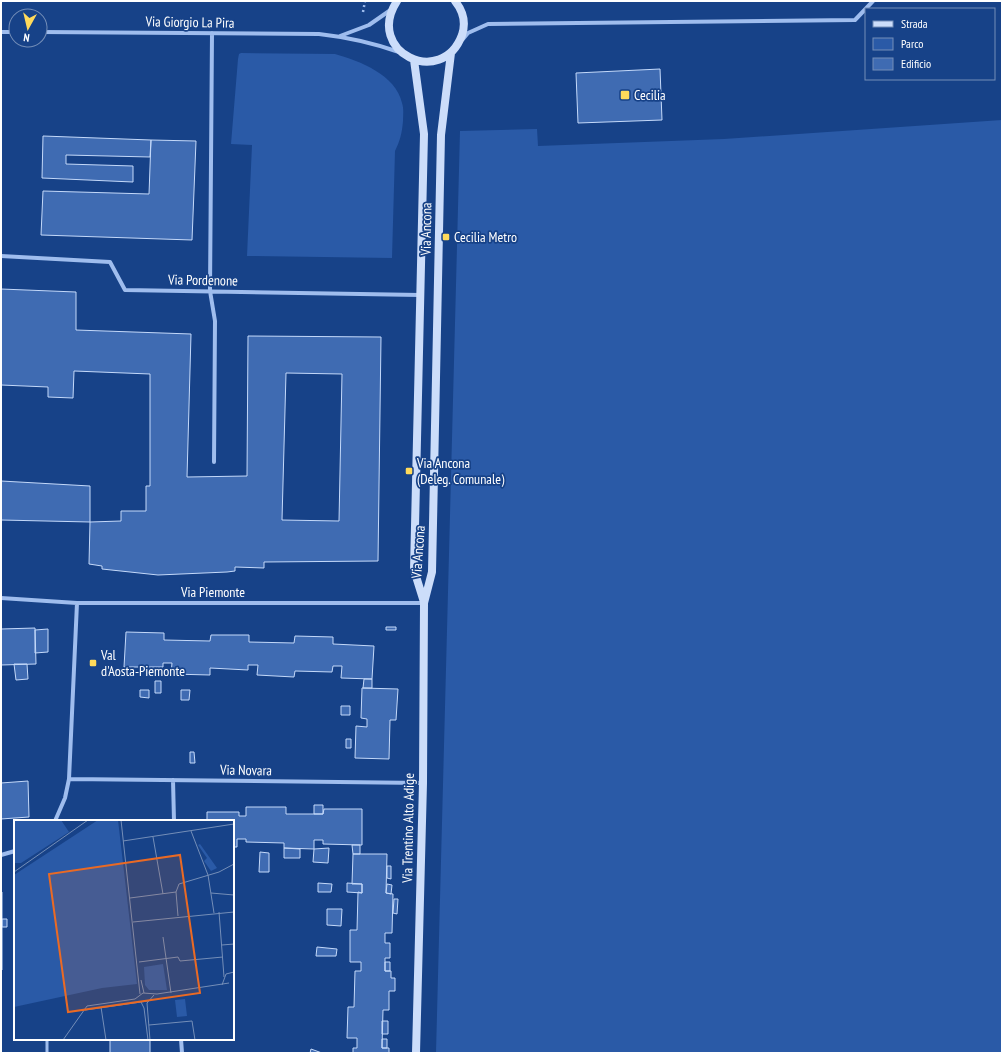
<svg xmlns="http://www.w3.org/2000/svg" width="1003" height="1054" font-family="'PT Sans Narrow',sans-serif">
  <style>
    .green { fill: #2a5aa7 }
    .building { fill: #3f6bb2; stroke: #c4d9fa; fill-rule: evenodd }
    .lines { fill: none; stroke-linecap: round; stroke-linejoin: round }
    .path { stroke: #9fbdee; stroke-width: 2.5; stroke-dasharray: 2 3; stroke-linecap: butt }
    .lane { stroke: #9fbdee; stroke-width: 3 }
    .street { stroke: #9fbdee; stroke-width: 4 }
    .secondary { stroke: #ccddfa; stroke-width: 8 }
    .poi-dot { fill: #ffda5b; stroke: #174288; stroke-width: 1.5 }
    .labels { text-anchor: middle; stroke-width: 3.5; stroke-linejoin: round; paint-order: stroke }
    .street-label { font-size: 14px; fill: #fff; stroke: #174288 }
    .poi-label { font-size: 14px; fill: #fff; stroke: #174288; text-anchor: start }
    .inset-road { fill: none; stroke: #748eb8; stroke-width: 1 }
    .view { fill: #ea6a24; fill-opacity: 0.15; stroke: #ea6a24; stroke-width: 2 }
    .inset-edge { fill: none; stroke: #fff; stroke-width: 2 }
  </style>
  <rect width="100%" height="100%" fill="#174288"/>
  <!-- green -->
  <path class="green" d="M241,53l94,1c25,7 61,21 67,49 2,6 1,12 1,18 -1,12 -3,20 -8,30l-3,107 -145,-2 5,-111 -21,-1 7,-85 1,-5z
    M1002,120v933h-566l24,-922 77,-2 1,17 186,-7z"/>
  <!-- building -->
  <path class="building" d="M660,69l2,51 -84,3 -2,-50z
    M43,136l108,4 -1,17 -84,-2v9l67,2v16l-91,-4z
    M151,140l45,1 -4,99 -151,-5 2,-44 106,3z
    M1,289l75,3v38l115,4 -4,143 60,-1 1,-140 133,1 -3,224 -114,1v6l-29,-1v4l-8,1 -69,3 -56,-6v-3l-13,-2 1,-42 31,-1v-10h25v-25h4v-112l-76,-3 -1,27 -25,-1v-10l-47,-2zM286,373l56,1 -3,147 -57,-1z
    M1,481l89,5v36l-89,-2z
    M386,627h10v3h-10z
    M35,628l1,36 -35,1v-36z
    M48,629v23l-13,1v-23z
    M126,632l38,1v7l46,1 1,-6h38v7l45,1 1,-7 38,1v7l41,2 -2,33 -31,-1 1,-12h-9l-1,6 -37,-1 -1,6 -37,-2 1,-10h-10v5l-38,-2v7l-39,-1 1,-11h-9v4h-39z
    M14,664h13l1,15 -12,1z
    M364,679h8v9h-9z
    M155,681h6v12h-6z
    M362,688l36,1 -2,31h-6l-1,39 -34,-1 1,-32 11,1v-8l-6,-1z
    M140,690h9v8l-9,-1z
    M181,690h9l-1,10h-8z
    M341,706h9v9h-9z
    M346,739h5v9h-5z
    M190,752h4l1,11h-5z
    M28,781l1,36 -28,2v-36z
    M314,805h9v9h-9z
    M246,807h40v7h37l1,-5h38v36l-39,-1v-4h-9v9l-30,-1v-5l-38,-1v-3h-9v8h-4v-26h-26v-9h32v4h7z
    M352,845h8v9h-7z
    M284,848l16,1v9h-16z
    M329,848l-1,15 -15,-1 1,-13z
    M260,852l9,1v19h-10z
    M353,854h34l-1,39 7,1 -1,39h-7v10h5v15h-5v13h6v7h4v13h-6v19h-6l-1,38h7v5h-36v-5h4v-10h-10l1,-31h6l1,-36h6v-9h-11v-32h7l1,-38 4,1v-9h-10z
    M387,866h4v13l-4,-1z
    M318,883l14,1 -1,8h-13z
    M347,883l15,1v9l-15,-1z
    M387,884l5,1 -1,9 -5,-1z
    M1,892h1v78h-1z
    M394,899h4l-1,15 -4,-1z
    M327,909h15l-1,17 -14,-1z
    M2,919h5v8h-5z
    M317,947l20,2 -1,7h-20z
    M385,962h5v9h-5z
    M382,1021h6v13h-6z
    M110,1039h40v14h-40z
    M382,1039h5v9h-5z
    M311,1049l11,4h-12z"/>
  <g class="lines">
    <!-- path -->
    <path class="path" d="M363,12l2,-11"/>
    <!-- lane -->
    <path class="lane" d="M47,1039v14"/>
    <!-- street -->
    <path class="street" d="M1,32h15
      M40,32l279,2c27,3 54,9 80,18
      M212,33l-2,258 5,30 -1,141
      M340,36l29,-11 23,-16
      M463,39l5,-6 20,-9 367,-4 18,-19
      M1,256l109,6 15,28 295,5
      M1,598l76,5h347
      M69,779l354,4
      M173,780l1,41
      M55,821l10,-23 4,-19 8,-176
      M1,855l14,-4
      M181,1039l1,14"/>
    <!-- secondary -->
    <path class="secondary" d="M397,1c-33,51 45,88 65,34 4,-12 1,-24 -7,-34
      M414,60l10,74 -10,436 10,32
      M416,1053l7,-270 1,-180 8,-31 9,-437 10,-82"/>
  </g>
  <!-- markers -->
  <g class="poi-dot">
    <rect x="620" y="90" width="10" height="10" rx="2"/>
    <rect x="442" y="233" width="8" height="8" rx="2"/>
    <rect x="405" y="467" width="8" height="8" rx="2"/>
    <rect x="89" y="659" width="8" height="8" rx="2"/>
  </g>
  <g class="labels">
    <!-- street labels -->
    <g class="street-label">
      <text transform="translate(190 22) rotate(1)" y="5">Via Giorgio La Pira</text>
      <text transform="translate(426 229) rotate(-89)" y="5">Via Ancona</text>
      <text transform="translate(203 280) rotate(1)" y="5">Via Pordenone</text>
      <text transform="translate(418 552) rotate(-86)" y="5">Via Ancona</text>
      <text x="213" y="597">Via Piemonte</text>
      <text transform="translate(246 770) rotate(1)" y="5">Via Novara</text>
      <text transform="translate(408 828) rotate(-89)" y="5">Via Trentino Alto Adige</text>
    </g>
    <!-- poi labels -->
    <g class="poi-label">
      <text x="634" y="100">Cecilia</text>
      <text x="454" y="242">Cecilia Metro</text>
      <text x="417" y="468">Via Ancona<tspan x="417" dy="16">(Deleg. Comunale)</tspan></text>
      <text x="101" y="660">Val<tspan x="101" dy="16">d'Aosta-Piemonte</tspan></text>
    </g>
  </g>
  <!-- overview -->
  <g transform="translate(14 820)">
    <rect width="220" height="220" fill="#174288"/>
    <path d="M0,0h47l8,12 -48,31h-6zM84,0h20l19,164 -35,4 -88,19v-132zM186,24l17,24 -6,3 -7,-10 3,-3 -9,-13zM149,144l4,26h-18l-4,-5 -1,-18zM171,179l2,17 -10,1 -2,-17z" fill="#2a5aa7"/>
    <path class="inset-road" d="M107,0l19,174M177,11l17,44 6,38M139,17l10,57M109,21l111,-17M0,52l74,-52M197,73l23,2M116,78l46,-6M205,92l5,65M164,96l-2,-24 3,-8 40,-12 15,-8M119,102l101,-10M149,117l8,56M208,125l12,-1M125,142l39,-5 2,4 43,-4M127,160l3,13M208,165l4,-11 8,-2M127,182l3,6 4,32M87,187l5,33M71,190l63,-9M135,205l43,-4 3,19M49,220l24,-34 48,-7 8,-6 14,1 72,-11M136,220l-3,-37 7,-8"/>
    <path class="view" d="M166,35l20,138 -132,19 -19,-138z"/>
    <rect width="220" height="220" class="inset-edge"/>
  </g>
  <!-- border -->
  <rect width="1003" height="1054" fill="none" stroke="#ffffff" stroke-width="4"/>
  <!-- legend -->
  <rect x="865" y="8" width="130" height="72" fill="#174288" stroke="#748eb8"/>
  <rect x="873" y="21" width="20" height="6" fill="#ccddfa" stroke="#748eb8"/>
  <text x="901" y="28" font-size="12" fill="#ffffff">Strada</text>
  <rect x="873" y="38" width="20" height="12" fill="#2a5aa7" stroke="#748eb8"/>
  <text x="901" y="48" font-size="12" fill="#ffffff">Parco</text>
  <rect x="873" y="58" width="20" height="12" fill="#3f6bb2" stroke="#748eb8"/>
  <text x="901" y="68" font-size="12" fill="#ffffff">Edificio</text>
  <!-- north arrow -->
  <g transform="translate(28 28) rotate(188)"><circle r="19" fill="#174288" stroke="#748eb8"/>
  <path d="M0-3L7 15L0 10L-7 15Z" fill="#ffda5b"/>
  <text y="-6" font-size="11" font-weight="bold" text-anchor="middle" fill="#ffffff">N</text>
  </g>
</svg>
